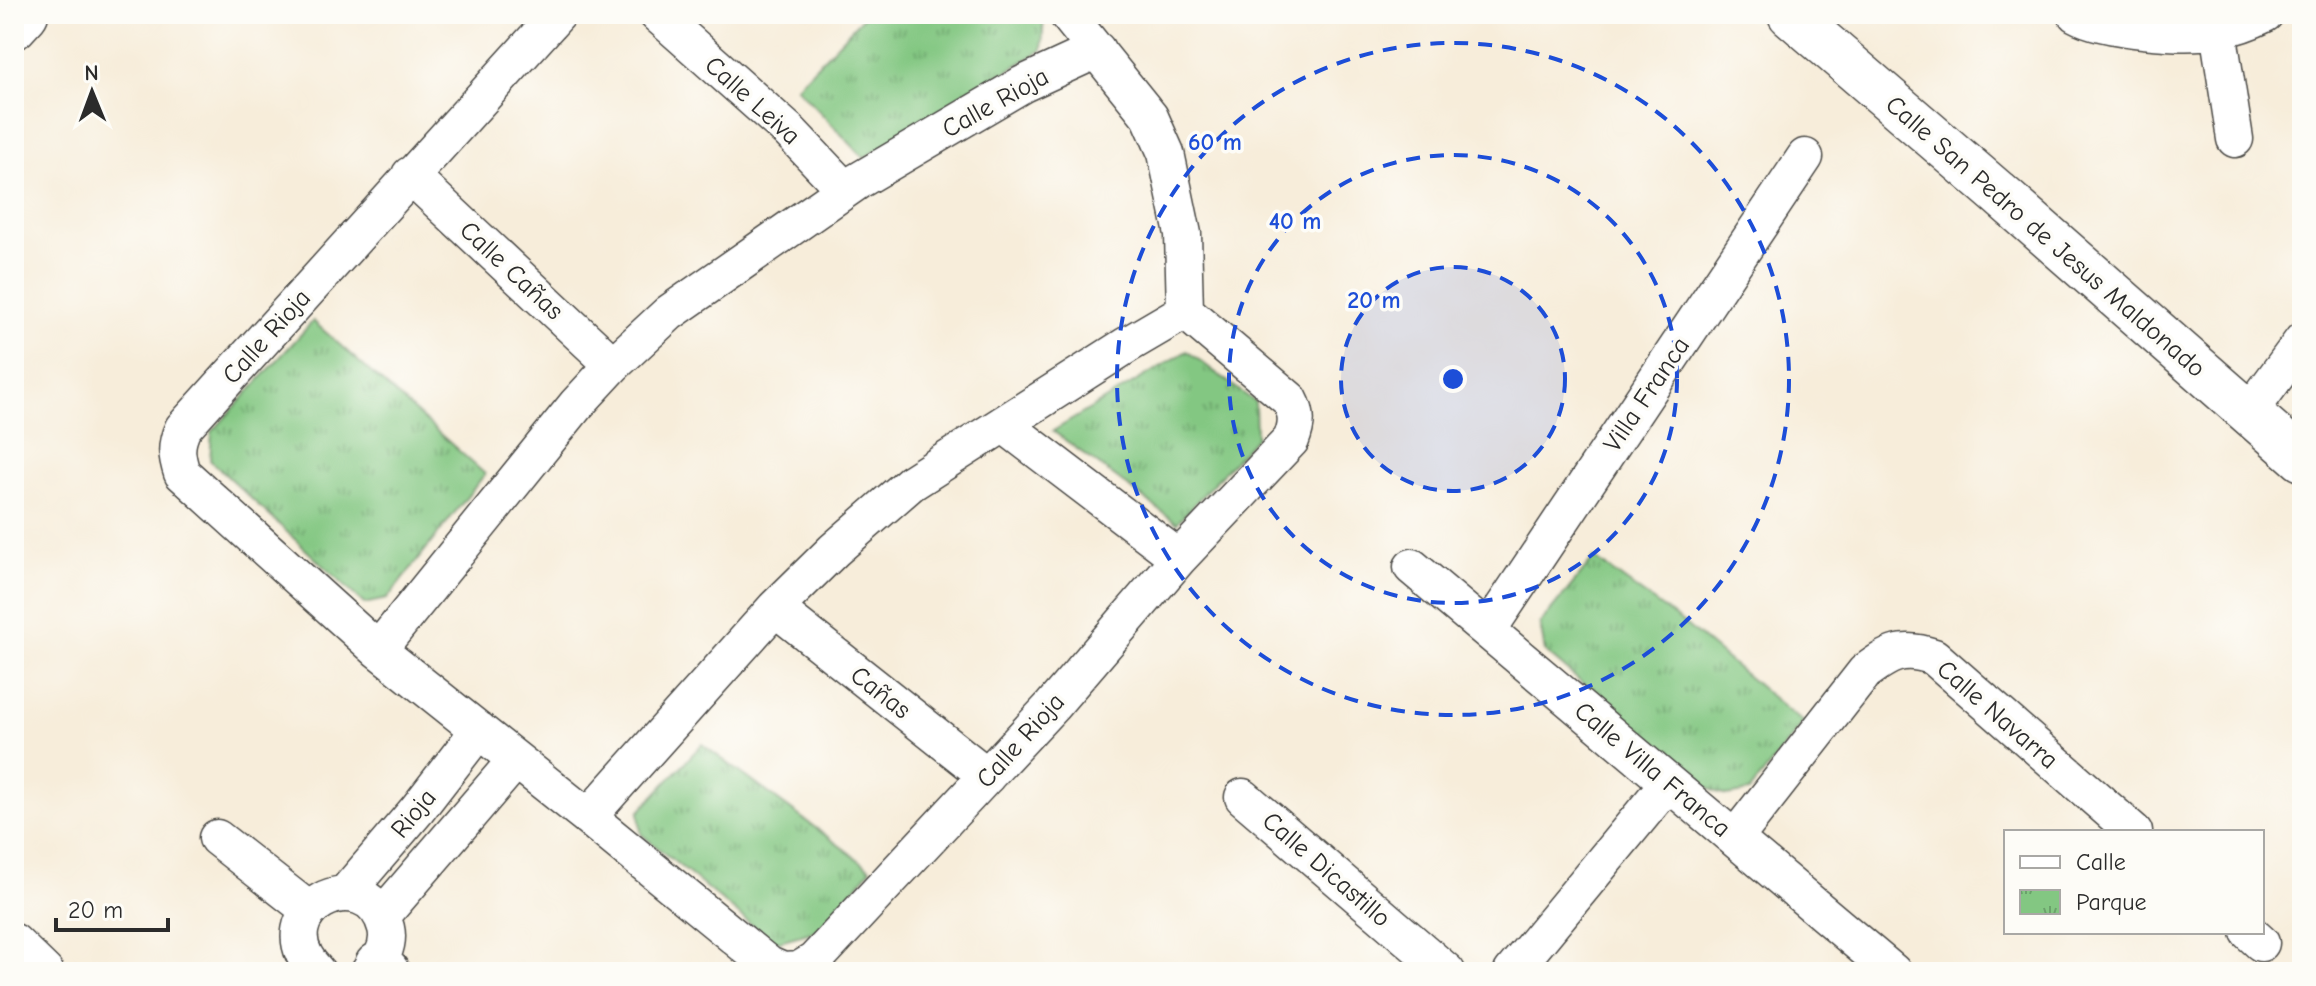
<svg xmlns="http://www.w3.org/2000/svg" width="2316" height="986" font-family="'Comic Neue',sans-serif">
  <style>
    .park { fill: url(#park-tufts); stroke: #577956; stroke-width: 2 }
    .lines { fill: none; stroke-linecap: round; stroke-linejoin: round }
    .minor-casing { stroke: #4a4845; stroke-width: 39 }
    .tertiary-casing { stroke: #4a4845; stroke-width: 47 }
    .minor { stroke: #fff; stroke-width: 36 }
    .tertiary { stroke: #fff; stroke-width: 44 }
    .ring { fill: none; stroke: #1d4ed8; stroke-width: 4; stroke-dasharray: 14 10 }
    .labels { text-anchor: middle; stroke-width: 7; stroke-linejoin: round; paint-order: stroke }
    .street-label { font-size: 26px; fill: #2b2b2b; stroke: #fdfcf7 }
    .centre { fill: #1d4ed8; stroke: #fdfcf7; stroke-width: 4 }
    .ring-label { font-size: 24px; text-anchor: middle; font-weight: bold; fill: #1d4ed8; stroke: #fdfcf7; stroke-width: 7; stroke-linejoin: round; paint-order: stroke }
  </style>
  <defs>
    <pattern id="park-tufts" width="24" height="20" patternUnits="userSpaceOnUse" patternTransform="scale(2)"><rect width="24" height="20" fill="#83c782"/><path d="M3 7l-1-3M5 7V3M7 7l1-3M15 17l-1-3M17 17v-4M19 17l1-3" fill="none" stroke="#6ba26b"/></pattern>
  </defs>
  <rect width="100%" height="100%" fill="#fdfcf7"/>
  <filter id="ink" filterUnits="userSpaceOnUse"><feTurbulence type="fractalNoise" baseFrequency=".0125" numOctaves="2"/><feDisplacementMap in="SourceGraphic" scale="16" xChannelSelector="R" yChannelSelector="G"/><feConvolveMatrix kernelMatrix="1 2 1 2 8 2 1 2 1" color-interpolation-filters="sRGB"/></filter>
  <filter id="wash" filterUnits="userSpaceOnUse"><feTurbulence type="fractalNoise" baseFrequency=".006" numOctaves="4" result="noise"/><feDisplacementMap in="SourceGraphic" scale="32" xChannelSelector="R" yChannelSelector="G"/><feGaussianBlur stdDeviation="1.8" result="paint"/><feColorMatrix in="noise" values="0 0 0 0 0 0 0 0 0 0 0 0 0 0 0 0 0 1.4 0 .05"/><feComposite in="paint" operator="in"/></filter>
  <g filter="url(#wash)">
    <rect width="100%" height="100%" fill="#f7edda"/>
    <!-- park -->
    <path class="park" d="M866,14h178l-2,36 -178,108 -68,-71z
      M313,321l172,153 -98,125 -23,5 -154,-144 2,-28z
      M1187,351l68,51 1,35 -79,86 -124,-92z
      M1594,558l92,67 106,89 12,8 -55,70 -23,4 -19,-8 -162,-136 -5,-28z
      M702,744l169,125 -52,61 -46,13 -132,-109 -2,-22z"/>
  </g>
  <g filter="url(#ink)">
    <g class="lines">
      <!-- minor casing -->
      <g class="minor-casing">
        <path id="minor" d="M558,14l-375,414c-8,17 -7,27 -1,45l196,177 210,167 181,148 14,6 16,-1 15,-9 238,-255 127,-148 112,-118c6,-15 7,-25 -1,-40l-105,-89 -2,-77 -17,-81 -16,-36 -83,-103
          M657,14l133,118 55,58
          M2076,14c29,16 109,22 142,16 16,-3 33,-9 47,-16
          M2218,30l17,109
          M410,175l203,190
          M2249,413l53,-72
          M1003,424l176,134
          M1412,567l481,405
          M775,608l212,168
          M1488,630l317,-473
          M378,650l198,-245 37,-40 56,-52 189,-132 165,-97 74,-34
          M1243,797l204,175
          M588,817l187,-209 59,-58 77,-67 216,-138 58,-34
          M217,838l92,72
          M1735,838l130,-166c25,-19 38,-26 69,-15l200,175
          M345,894l72,-84 62,-80
          M382,916l134,-156
          M2249,932l12,11
          M14,942l31,30
          M317,972c-59,-60 50,-116 69,-44 4,17 -5,33 -17,44
          M1512,972l156,-189"/>
      </g>
      <!-- tertiary casing -->
      <g class="tertiary-casing">
        <path id="tertiary" d="M1790,14l207,178 305,267
          M14,27l12,-13
          M377,965l10,7"/>
      </g>
      <!-- minor -->
      <use href="#minor" class="minor"/>
      <!-- tertiary -->
      <use href="#tertiary" class="tertiary"/>
    </g>
  </g>
  <!-- distance rings -->
  <circle cx="1453" cy="379" r="112" fill="#1d4ed8" fill-opacity=".12"/>
  <g class="ring">
    <circle cx="1453" cy="379" r="112"/>
    <circle cx="1453" cy="379" r="224"/>
    <circle cx="1453" cy="379" r="336"/>
  </g>
  <g class="labels">
    <!-- street labels -->
    <g class="street-label">
      <text transform="translate(753 100) rotate(42)" y="9">Calle Leiva</text>
      <text transform="translate(995 102) rotate(-29)" y="9">Calle Rioja</text>
      <text transform="translate(2046 236) rotate(41)" y="9">Calle San Pedro de Jesus Maldonado</text>
      <text transform="translate(512 270) rotate(43)" y="9">Calle Cañas</text>
      <text transform="translate(266 336) rotate(-48)" y="9">Calle Rioja</text>
      <text transform="translate(1646 394) rotate(-56)" y="9">Villa Franca</text>
      <text transform="translate(881 692) rotate(38)" y="9">Cañas</text>
      <text transform="translate(1998 714) rotate(41)" y="9">Calle Navarra</text>
      <text transform="translate(1020 740) rotate(-48)" y="9">Calle Rioja</text>
      <text transform="translate(1653 769) rotate(40)" y="9">Calle Villa Franca</text>
      <text transform="translate(413 813) rotate(-51)" y="9">Rioja</text>
      <text transform="translate(1327 869) rotate(41)" y="9">Calle Dicastillo</text>
    </g>
  </g>
  <circle cx="1453" cy="379" r="12" class="centre"/>
  <g class="ring-label">
    <text x="1215" y="150">60 m</text>
    <text x="1295" y="229">40 m</text>
    <text x="1374" y="308">20 m</text>
  </g>
  <!-- margin -->
  <rect width="2316" height="986" fill="none" stroke="#fdfcf7" stroke-width="48"/>
  <!-- legend -->
  <rect x="2004" y="830" width="260" height="104" fill="#fdfcf7" stroke="#a9a8a5" stroke-width="2"/>
  <rect x="2020" y="856" width="40" height="12" fill="#ffffff" stroke="#a9a8a5" stroke-width="2"/>
  <text x="2076" y="870" font-size="24" fill="#2b2b2b">Calle</text>
  <rect x="2020" y="890" width="40" height="24" fill="url(#park-tufts)" stroke="#a9a8a5" stroke-width="2"/>
  <text x="2076" y="910" font-size="24" fill="#2b2b2b">Parque</text>
  <!-- north arrow -->
  <g transform="translate(92 92) rotate(359)" stroke="#fdfcf7" stroke-width="6" paint-order="stroke">
  <path d="M0-6L14 30L0 20L-14 30Z" fill="#2b2b2b"/>
  <text y="-12" font-size="22" font-weight="bold" text-anchor="middle" fill="#2b2b2b">N</text>
  </g>
  <!-- scale -->
  <path d="M56 918v12h112v-12" fill="none" stroke="#2b2b2b" stroke-width="4"/>
  <text x="68" y="918" font-size="24" fill="#2b2b2b" stroke="#fdfcf7" stroke-width="6" paint-order="stroke">20 m</text>
</svg>
